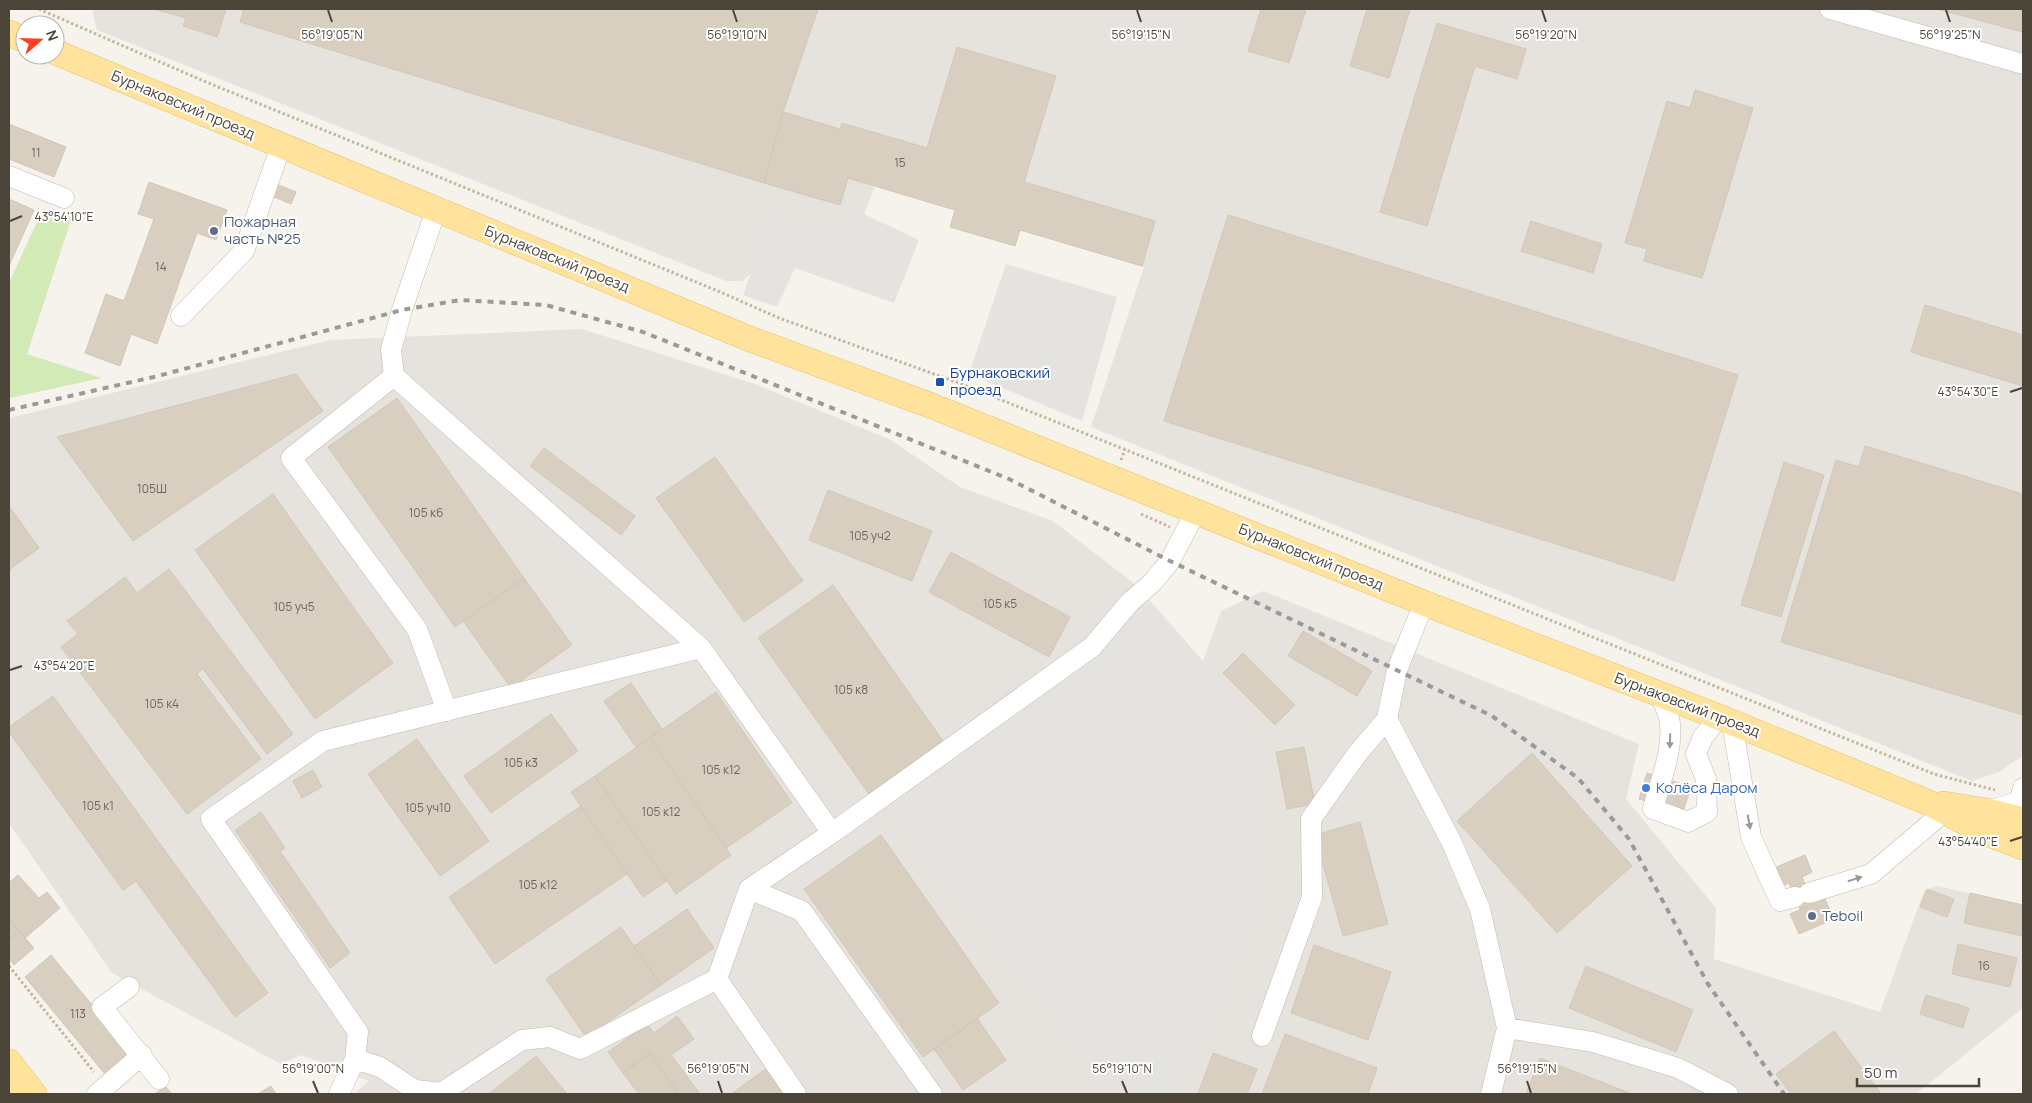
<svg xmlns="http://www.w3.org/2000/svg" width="2032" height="1103" font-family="Manrope,sans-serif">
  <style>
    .industrial { fill: #e6e2dd }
    .green { fill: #d2eab5 }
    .parking { fill: #e5e3e0 }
    .building { fill: #d8cfc1; stroke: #d3c7b4 }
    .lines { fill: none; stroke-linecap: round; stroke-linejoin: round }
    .minor-casing { stroke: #c2bbae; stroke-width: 21 }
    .major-casing { stroke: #e6c16a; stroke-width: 26 }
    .path { stroke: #c4b79f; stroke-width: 3; stroke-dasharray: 2.5 2.5; stroke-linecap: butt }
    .minor { stroke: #fff; stroke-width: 20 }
    .major { stroke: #ffe39c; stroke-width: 25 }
    .rail { stroke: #9a9a9a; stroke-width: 4; stroke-dasharray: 6 6; stroke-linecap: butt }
    .oneway { fill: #9c9892 }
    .ticks { fill: none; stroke: #4b4439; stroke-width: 2 }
    .service-dot { fill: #5c6f8a; stroke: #fff; stroke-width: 2 }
    .transit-dot { fill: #1a4fb4; stroke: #fff; stroke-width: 2 }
    .shop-dot { fill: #3f7fe0; stroke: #fff; stroke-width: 2 }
    .labels { text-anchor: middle; stroke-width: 4; stroke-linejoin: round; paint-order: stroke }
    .number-label { font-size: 12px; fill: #6e675b }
    .street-label { font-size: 15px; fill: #4b4439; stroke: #fff }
    .service-label { font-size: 15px; fill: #4e5e75; stroke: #fff; text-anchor: start }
    .transit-label { font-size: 15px; fill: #164399; stroke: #fff; text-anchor: start }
    .shop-label { font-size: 15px; fill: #366cbe; stroke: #fff; text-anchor: start }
    .ticks-label { font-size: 12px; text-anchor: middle; fill: #4b4439; stroke: #fff; stroke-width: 4; stroke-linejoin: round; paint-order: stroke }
  </style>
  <rect width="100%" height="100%" fill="#f6f3ec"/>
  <!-- industrial -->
  <path class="industrial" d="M92,9h1931v743l-2,5 -22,15 -27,9 -881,-354 53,-160 -269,-81 -22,56 -82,-23 -20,55 -9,7h-16l-629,-251z
    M582,329l176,56 133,55 69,47 93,34 83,64 67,76 18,-50 42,-20 376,153 -13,55 90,109 -2,51 166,53 44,-121 13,-5 86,20v102l-107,86h-1562l15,-13 -68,-26 -20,9 -169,-91 -103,-150v-405l321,-78z"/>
  <!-- green -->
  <path class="green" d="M43,209l29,8 -45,137 75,24 -93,20v-115z"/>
  <!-- parking -->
  <path class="parking" d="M864,214l55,26 -25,63 -99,-35 -18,39 -34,-12 28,-76 82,23z
    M1006,264l111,33 -35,124 -113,-47z
    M1153,604l77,91 31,77 3,77 -7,50 -82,195h-48l-233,-283 197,-151z"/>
  <!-- building -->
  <path class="building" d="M154,9h72l-9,28 -34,-11 3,-8z
    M244,9h574l-35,103 -19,71 -524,-161z
    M1261,9h45l-17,54 -41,-12z
    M1367,9h43l-21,69 -39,-12z
    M1937,9h86v23z
    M1437,23l89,26 -9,30 -42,-13 -48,160 -47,-14z
    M957,47l99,29 -32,106 131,39 -13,45 -122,-36 -5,16 -65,-19 5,-17 -107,-32 -8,27 -76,-22 19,-71 57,17 2,-6 85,25z
    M1695,90l58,18 -51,170 -58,-17 3,-12 -22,-6 42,-142 23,7z
    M9,124l57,23 -12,30 -45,-18z
    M149,182l78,28 -11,30 -19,-7 -40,111 -26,-10 -11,32 -35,-13 21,-59 18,7 30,-82 -16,-5z
    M276,184l20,8 -5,12 -19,-8z
    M9,199l25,11 -25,56z
    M1228,215l510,160 -64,206 -510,-160z
    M1531,221l71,23 -9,29 -72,-22z
    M1925,305l98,30v51l-112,-34z
    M296,374l27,37 -190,130 -76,-104z
    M397,398l127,180 -69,49 -127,-180z
    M1865,446l158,48v221l-242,-73 55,-182 23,7z
    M544,448l91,68 -14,19 -91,-69z
    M715,457l88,124 -59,41 -88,-124z
    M1784,462l40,13 -43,142 -40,-12z
    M828,490l104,41 -20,50 -103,-41z
    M273,494l120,169 -78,56 -120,-169z
    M9,506l30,42 -30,22z
    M951,552l119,65 -21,40 -120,-65z
    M169,569l124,165 -26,20 -64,-85 -6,5 64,85 -74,55 -126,-167 17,-13 -11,-13 58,-44 12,16z
    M524,578l48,67 -61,43 -48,-67z
    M833,585l110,156 -74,53 -111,-156z
    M1303,631l69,40 -15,25 -69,-40z
    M1243,653l52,52 -20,20 -52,-52z
    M631,683l31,46 -26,18 -32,-46z
    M716,692l76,111 -66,45 -76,-110z
    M53,696l215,297 -33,24 -99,-136 -13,9 -114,-158v-5z
    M551,714l27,37 -87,62 -27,-37z
    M650,738l81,117 -55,39 -81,-118z
    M417,739l72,102 -49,35 -72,-102z
    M1304,747l11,57 -28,5 -11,-57z
    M1532,753l100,113 -75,67 -100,-112z
    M313,770l9,17 -20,11 -9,-17z
    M1647,773l44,14 -8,25 -44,-13z
    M595,776l72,105 -24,16 -72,-105z
    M581,806l46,68 -132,90 -46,-67z
    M261,812l24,36 -5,3 70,102 -20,15 -95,-138z
    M1360,822l28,102 -45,12 -28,-101z
    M881,835l118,168 -76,54 -119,-168z
    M1805,855l7,17 -10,5 11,27 -13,5 -11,-26 -12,5 -8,-18z
    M18,875l21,23 8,-6 13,16 -35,30 -16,-19v-36z
    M1927,889l27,10 -7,18 -27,-10z
    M1970,893l53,12v31l-59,-13z
    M1825,899l9,20 -35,15 -9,-20z
    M687,909l27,39 -53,37 -27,-39z
    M9,919l10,12 -10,9z
    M621,927l40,58 -75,52 -40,-58z
    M19,931l15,17 -20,17 -5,-6v-19z
    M1958,944l59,14 -7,29 -58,-13z
    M1314,945l77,27 -23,68 -77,-27z
    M51,955l79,96 -26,22 -79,-96z
    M1586,966l107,44 -17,42 -107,-44z
    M1926,995l43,13 -6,20 -43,-14z
    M677,1016l17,23 -23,16 29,39h-21l-29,-41 -27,20 -15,-21 39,-28 7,9z
    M977,1018l29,42 -43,30 -29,-41z
    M1834,1031l46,61 -3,2h-86l-15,-20z
    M1285,1034l92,34 -9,26h-106z
    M650,1053l29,41h-40l-16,-21z
    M1213,1053l44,16 -10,25h-49z
    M536,1056l31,38h-78z
    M1540,1058l92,36h-106z
    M767,1068l19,26h-55z
    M165,1086l7,8h-17z
    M271,1086l5,8h-18z"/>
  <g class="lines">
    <!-- minor casing -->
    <g class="minor-casing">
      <path id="minor" d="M1830,9l193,55
        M9,176l55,22
        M181,316l63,-65 37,-105
        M394,376l-3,-26 11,-40 34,-100
        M1424,603l-27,67 -10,49 65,124 28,66 27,119 -16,66
        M1660,694c3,9 10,21 10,30 3,28 -10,57 -17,85l35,13 19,-10 -1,-33 -10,-25 7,-17 16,-20
        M447,711l-30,-82 -126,-171 103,-82 307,272
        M1732,722l19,115 29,64 15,-4
        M1987,811l32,-9 4,-14
        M832,833l260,-186 38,-45 23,-20 17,-21 26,-50
        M749,889l53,22 130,183
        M1809,893l62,-19 73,-62
        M717,979l79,115
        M129,987l-27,20 57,72
        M1507,1028l86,14 85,26 50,26
        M1262,1036l50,-139 -1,-78 46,-65 30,-35
        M97,1094l45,-39
        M339,1094l16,-35 3,-27 -147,-213 112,-78 378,-93 131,185 -83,56 -32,90 -137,70 -30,-12 -28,3 -81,53 -26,-3 -35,-23 -25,-8"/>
    </g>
    <!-- major casing -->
    <g class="major-casing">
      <path id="major" d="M9,33l16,7
        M55,52l695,287 182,67 492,197 295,114 208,85 54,29 42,16
        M1944,804l43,7 36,9
        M9,1062l25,32
        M9,1093l1,1"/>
    </g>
    <!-- path -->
    <path class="path" d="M39,9l167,73 512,209 61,27 180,65 975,391 61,16
      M1121,460l4,-11
      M1141,514l29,13
      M9,966l85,106"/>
    <!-- minor -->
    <use href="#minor" class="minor"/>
    <!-- major -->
    <use href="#major" class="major"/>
    <!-- rail -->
    <path class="rail" d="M328,10v-1
      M9,410l149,-34 244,-66 58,-10 86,5 97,27 366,147 161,82 322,155 86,62 51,61 79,145 76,110"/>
  </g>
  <!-- one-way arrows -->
  <defs><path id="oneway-solid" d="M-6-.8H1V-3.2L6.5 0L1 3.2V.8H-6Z" transform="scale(1.25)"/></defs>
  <g class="oneway">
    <use href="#oneway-solid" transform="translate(1670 741) rotate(92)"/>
    <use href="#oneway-solid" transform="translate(1749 822) rotate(80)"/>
    <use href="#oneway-solid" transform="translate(1855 879) rotate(-17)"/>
  </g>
  <!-- ticks -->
  <path class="ticks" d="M328,10l4,12M733,10l4,12M1137,10l4,12M1542,10l4,12M1946,10l4,12M10,221l12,-5M2010,392l12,-4M10,670l12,-4M2010,841l12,-4M313,1081l5,12M718,1081l4,12M1122,1081l5,12M1527,1081l4,12"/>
  <!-- markers -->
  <g class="service-dot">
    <circle cx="214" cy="231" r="5"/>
    <circle cx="1812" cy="916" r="5"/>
  </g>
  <rect class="transit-dot" x="935" y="377" width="10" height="10" rx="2.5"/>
  <circle class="shop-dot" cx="1646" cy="788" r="5"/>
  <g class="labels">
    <!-- number labels -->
    <g class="number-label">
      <text x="36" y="157">11</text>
      <text x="900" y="167">15</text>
      <text x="161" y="271">14</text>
      <text x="152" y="493">105Ш</text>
      <text x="426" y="517">105 к6</text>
      <text x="870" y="540">105 уч2</text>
      <text x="1000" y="608">105 к5</text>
      <text x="294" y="611">105 уч5</text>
      <text x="851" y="694">105 к8</text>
      <text x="162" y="708">105 к4</text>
      <text x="521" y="767">105 к3</text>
      <text x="721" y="774">105 к12</text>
      <text x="98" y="810">105 к1</text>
      <text x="428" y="812">105 уч10</text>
      <text x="661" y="816">105 к12</text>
      <text x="538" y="889">105 к12</text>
      <text x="1984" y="970">16</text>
      <text x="78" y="1018">113</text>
    </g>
    <!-- street labels -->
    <g class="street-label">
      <text transform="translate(183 105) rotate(23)" y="5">Бурнаковский проезд</text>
      <text transform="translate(557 259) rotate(22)" y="5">Бурнаковский проезд</text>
      <text transform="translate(1311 557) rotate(22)" y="5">Бурнаковский проезд</text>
      <text transform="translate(1687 705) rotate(21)" y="5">Бурнаковский проезд</text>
    </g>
    <!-- service labels -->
    <g class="service-label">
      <text x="224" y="227">Пожарная<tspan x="224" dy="17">часть №25</tspan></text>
      <text x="1822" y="921">Teboil</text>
    </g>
    <!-- transit labels -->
    <g class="transit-label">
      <text x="950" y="378">Бурнаковский<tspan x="950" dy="17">проезд</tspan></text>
    </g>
    <!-- shop labels -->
    <g class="shop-label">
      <text x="1656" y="793">Колёса Даром</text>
    </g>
  </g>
  <g class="ticks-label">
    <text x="737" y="39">56°19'10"N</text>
    <text x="1141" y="39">56°19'15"N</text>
    <text x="1950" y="39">56°19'25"N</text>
    <text x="332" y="39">56°19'05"N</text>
    <text x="1546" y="39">56°19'20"N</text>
    <text x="64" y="221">43°54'10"E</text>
    <text x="1968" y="396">43°54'30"E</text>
    <text x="64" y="670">43°54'20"E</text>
    <text x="1968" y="846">43°54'40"E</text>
    <text x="313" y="1073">56°19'00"N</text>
    <text x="718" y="1073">56°19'05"N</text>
    <text x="1122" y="1073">56°19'10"N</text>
    <text x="1527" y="1073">56°19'15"N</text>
  </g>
  <!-- border -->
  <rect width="2032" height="1103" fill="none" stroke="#4b4439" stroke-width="20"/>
  <!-- north arrow -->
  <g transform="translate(40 40) rotate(70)"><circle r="24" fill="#ffffff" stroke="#b7b4b0"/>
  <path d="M0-4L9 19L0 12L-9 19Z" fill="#fc3f1d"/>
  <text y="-8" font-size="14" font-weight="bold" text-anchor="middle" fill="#4b4439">N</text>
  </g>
  <!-- scale -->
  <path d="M1857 1078v8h122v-8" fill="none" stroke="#4b4439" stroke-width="2.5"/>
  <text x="1864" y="1078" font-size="15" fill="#4b4439" stroke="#ffffff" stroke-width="4" paint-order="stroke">50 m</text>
</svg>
